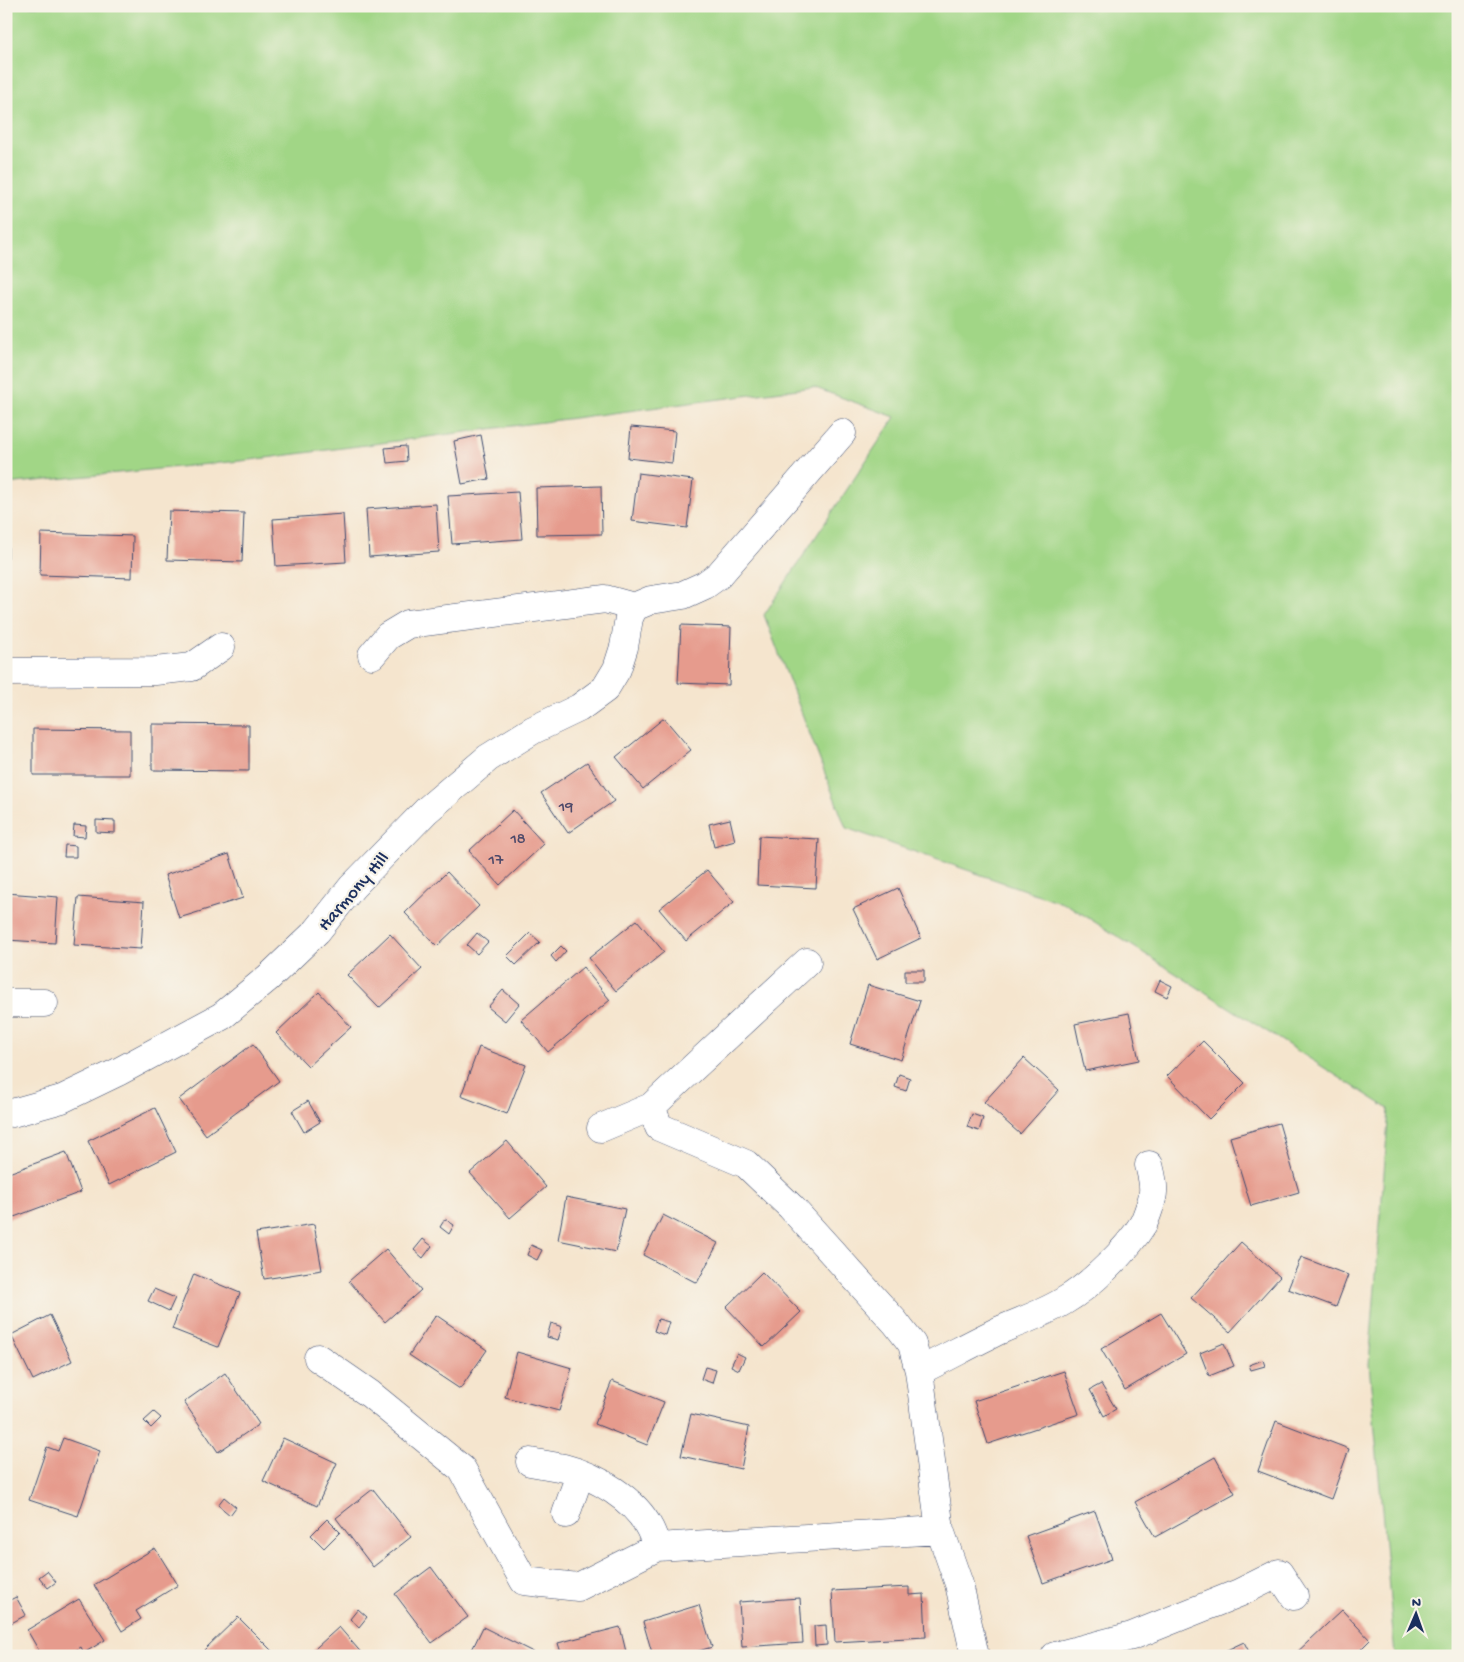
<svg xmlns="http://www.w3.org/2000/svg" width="1464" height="1662" font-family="'Gochi Hand',sans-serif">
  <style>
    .green { fill: #a1d686; stroke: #5e8272 }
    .building { fill: #e69b8d }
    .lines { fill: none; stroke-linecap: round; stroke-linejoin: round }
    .minor-casing { stroke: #3c4a6f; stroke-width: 29 }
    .minor { stroke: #fff; stroke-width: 28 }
    .labels { text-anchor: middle; stroke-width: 4.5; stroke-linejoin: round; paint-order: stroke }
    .number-label { font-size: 16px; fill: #4e4a6a }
    .street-label { font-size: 19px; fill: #1b2f5e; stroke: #f7f3e8 }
  </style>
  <rect width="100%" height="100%" fill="#f7f3e8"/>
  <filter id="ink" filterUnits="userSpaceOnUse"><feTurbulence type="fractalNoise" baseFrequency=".02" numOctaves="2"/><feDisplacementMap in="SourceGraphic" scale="10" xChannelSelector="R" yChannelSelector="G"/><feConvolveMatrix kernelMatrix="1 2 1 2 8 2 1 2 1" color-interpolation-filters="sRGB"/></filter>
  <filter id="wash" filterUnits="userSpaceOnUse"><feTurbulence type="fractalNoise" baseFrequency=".0096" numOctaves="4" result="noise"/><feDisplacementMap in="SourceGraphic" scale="20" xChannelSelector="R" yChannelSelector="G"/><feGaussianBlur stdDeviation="1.12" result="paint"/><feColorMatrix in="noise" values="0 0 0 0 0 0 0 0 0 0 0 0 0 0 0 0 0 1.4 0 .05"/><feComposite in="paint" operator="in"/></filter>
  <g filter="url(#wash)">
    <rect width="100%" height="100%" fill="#f5e5ce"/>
    <!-- green -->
    <path class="green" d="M6,6h1452v1650h-63l-26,-292 20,-255 -321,-204 -222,-77 -82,-213 131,-198 -82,-30 -563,73 -244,24z"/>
    <g id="blocks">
      <!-- building -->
      <path class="building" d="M631,427l44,4 -3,32 -44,-5z
        M481,435l8,44 -27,5 -8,-43z
        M406,446l1,15 -20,2 -2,-15z
        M638,473l55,7 -6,48 -55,-7z
        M601,486l1,48 -65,1 -1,-47z
        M518,492l4,47 -70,5 -4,-48z
        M436,504l3,48 -70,5 -3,-48z
        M169,511l75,2 -2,49 -75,-2z
        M343,514l3,48 -70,4 -3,-47z
        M41,533l92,3 -1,42 -92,-3z
        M6,541h2v17h-2z
        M681,625l50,2 -2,58 -51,-2z
        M664,718l27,32 -48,39 -27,-32z
        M152,724l97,1v46l-97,-1z
        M33,729l97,1v45h-97z
        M587,762l27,39 -46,32 -27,-40z
        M513,810l31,34 -44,41 -31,-34z
        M730,819l5,22 -21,6 -5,-23z
        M96,820l19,1v12l-19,-1z
        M74,825l12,1 -1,11 -12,-1z
        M759,836l60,3 -3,49 -59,-3z
        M65,845l11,1v11h-12z
        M229,854l14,44 -64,20 -14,-43z
        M707,870l27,32 -48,39 -27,-32z
        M447,872l32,34 -42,40 -32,-33z
        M898,888l23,50 -44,21 -24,-50z
        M6,893l52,4 -3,46 -49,-3z
        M78,897l66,5 -3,47 -67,-4z
        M637,920l27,32 -48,39 -27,-33z
        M477,933l11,9 -11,12 -10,-9z
        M530,933l10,9 -24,23 -9,-9z
        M390,934l32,35 -43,39 -32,-33z
        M561,946l5,5 -10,11 -5,-6z
        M583,967l27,33 -62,52 -27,-32z
        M905,970h19v12h-19z
        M1160,980l12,6 -5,11 -12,-6z
        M868,985l52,16 -19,59 -51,-16z
        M503,990l16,14 -14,17 -17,-14z
        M319,992l32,35 -43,39 -32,-33z
        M1129,1013l10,47 -54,11 -10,-47z
        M1203,1041l42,42 -36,36 -42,-43z
        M253,1044l26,37 -73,54 -27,-36z
        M479,1047l47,18 -19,49 -46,-18z
        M1024,1058l35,32 -39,44 -36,-32z
        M899,1074l11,4 -4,13 -11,-4z
        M308,1101l12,21 -16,10 -12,-21z
        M155,1108l21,44 -67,33 -21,-44z
        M972,1114l11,4 -4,13 -12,-4z
        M1279,1123l20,69 -48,14 -21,-69z
        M507,1141l39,46 -36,31 -40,-45z
        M66,1152l15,40 -75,28v-46z
        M566,1197l59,12 -9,43 -58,-12z
        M663,1215l55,28 -21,40 -54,-28z
        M445,1219l9,6 -5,9 -9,-7z
        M314,1224l8,46 -58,9 -8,-46z
        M423,1239l9,7 -9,12 -9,-8z
        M1241,1242l39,35 -50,55 -39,-34z
        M531,1245l11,5 -5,10 -10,-5z
        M386,1249l35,41 -36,32 -36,-41z
        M1301,1257l47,18 -12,32 -48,-18z
        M762,1272l39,40 -37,35 -38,-40z
        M194,1274l46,19 -22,54 -46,-18z
        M154,1289l21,9 -6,13 -21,-10z
        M1161,1313l25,41 -61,36 -24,-41z
        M50,1315l22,46 -39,19 -22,-45z
        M436,1315l51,35 -27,39 -51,-34z
        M658,1319l11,3 -4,13 -11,-4z
        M551,1323l11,4 -4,13 -11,-3z
        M1224,1343l10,23 -25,10 -9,-23z
        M517,1352l55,16 -13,43 -54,-14z
        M737,1353l8,4 -6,13 -8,-4z
        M1263,1360l2,6 -14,4 -2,-5z
        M705,1367l11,3 -4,13 -11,-4z
        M1064,1371l15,43 -91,30 -14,-43z
        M225,1373l34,51 -41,28 -34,-50z
        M612,1381l52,21 -17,43 -52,-21z
        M1101,1384l15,25 -12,7 -14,-26z
        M154,1412l7,6 -10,10 -7,-7z
        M691,1414l58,13 -8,42 -60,-13z
        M1276,1421l73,28 -18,50 -73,-28z
        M63,1438l37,13 -22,65 -49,-16 18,-53 11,4z
        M283,1438l54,25 -20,43 -54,-25z
        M1215,1457l20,36 -80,44 -20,-35z
        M373,1489l38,48 -38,30 -37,-49z
        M224,1497l12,10 -6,8 -12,-10z
        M1095,1511l17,48 -69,24 -17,-47z
        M327,1519l13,13 -16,16 -13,-13z
        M155,1548l23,37 -42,26 5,8 -19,12 -28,-46z
        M431,1567l37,50 -36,26 -37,-49z
        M47,1571l9,11 -8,6 -9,-11z
        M909,1587v8l15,-1 2,43 -91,5 -3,-51z
        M16,1597l10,18 -20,11v-24z
        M800,1598l3,45 -61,4 -3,-45z
        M79,1599l26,41 -21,13 -3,-6 -14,9h-25l-15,-26z
        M699,1605l13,42 -30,9h-29l-10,-34z
        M358,1609l9,8 -8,10 -9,-8z
        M1342,1610l28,30 -16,16h-61z
        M238,1617l39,39h-67l-6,-6z
        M826,1625l1,20 -12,1 -1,-20z
        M339,1627l25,29h-57z
        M483,1627l54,27 -1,2h-67z
        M620,1627l7,29h-65l-4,-13z
        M1244,1642l7,14h-37z"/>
    </g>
  </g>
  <g filter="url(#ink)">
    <use href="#blocks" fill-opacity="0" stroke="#3c4a6f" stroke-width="1"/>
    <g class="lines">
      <!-- minor casing -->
      <g class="minor-casing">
        <path id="minor" d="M372,655l16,-19 20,-12 197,-25 29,8 17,-7 32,-5 22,-10 14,-10 123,-142
          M6,672l149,-1 37,-4 29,-20
          M6,1003h38
          M651,1107l8,20 87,37 45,43 104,115 17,22 7,27c27,-13 52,-27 79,-40 22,-10 45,-17 66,-30 26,-15 63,-51 79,-77 3,-6 10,-25 10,-32 1,-9 -2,-19 -4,-27
          M12,1113l50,-14 56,-27 104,-56 47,-39 48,-46 35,-44 75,-77 61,-52 45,-28 46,-22 26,-19 12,-20 7,-22 5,-29 5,-11
          M601,1128l50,-21 156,-145
          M318,1358l52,36 92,75 62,112 54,6 79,-40 283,-17 -21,-159
          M530,1462c11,2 23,4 34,6 32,8 71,31 86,61 3,6 5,12 7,18
          M566,1514l14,-40
          M940,1530l19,54 16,72
          M1055,1656l77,-20 107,-43 40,-20 15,23"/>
      </g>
      <!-- minor -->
      <use href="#minor" class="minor"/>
    </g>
  </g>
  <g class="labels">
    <!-- number labels -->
    <g class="number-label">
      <text x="566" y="811">19</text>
      <text x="518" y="843">18</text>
      <text x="496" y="864">17</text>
    </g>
    <!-- street labels -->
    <g class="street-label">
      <text transform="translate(352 890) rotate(-49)" y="7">Harmony Hill</text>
    </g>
  </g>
  <!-- margin -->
  <rect width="1464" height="1662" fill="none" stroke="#f7f3e8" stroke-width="25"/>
  <!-- north arrow -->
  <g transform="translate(1416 1614) rotate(2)" stroke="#f7f3e8" stroke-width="4" paint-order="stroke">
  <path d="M0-4L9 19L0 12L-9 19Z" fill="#1b2f5e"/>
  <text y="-8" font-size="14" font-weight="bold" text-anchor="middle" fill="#1b2f5e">N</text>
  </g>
</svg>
